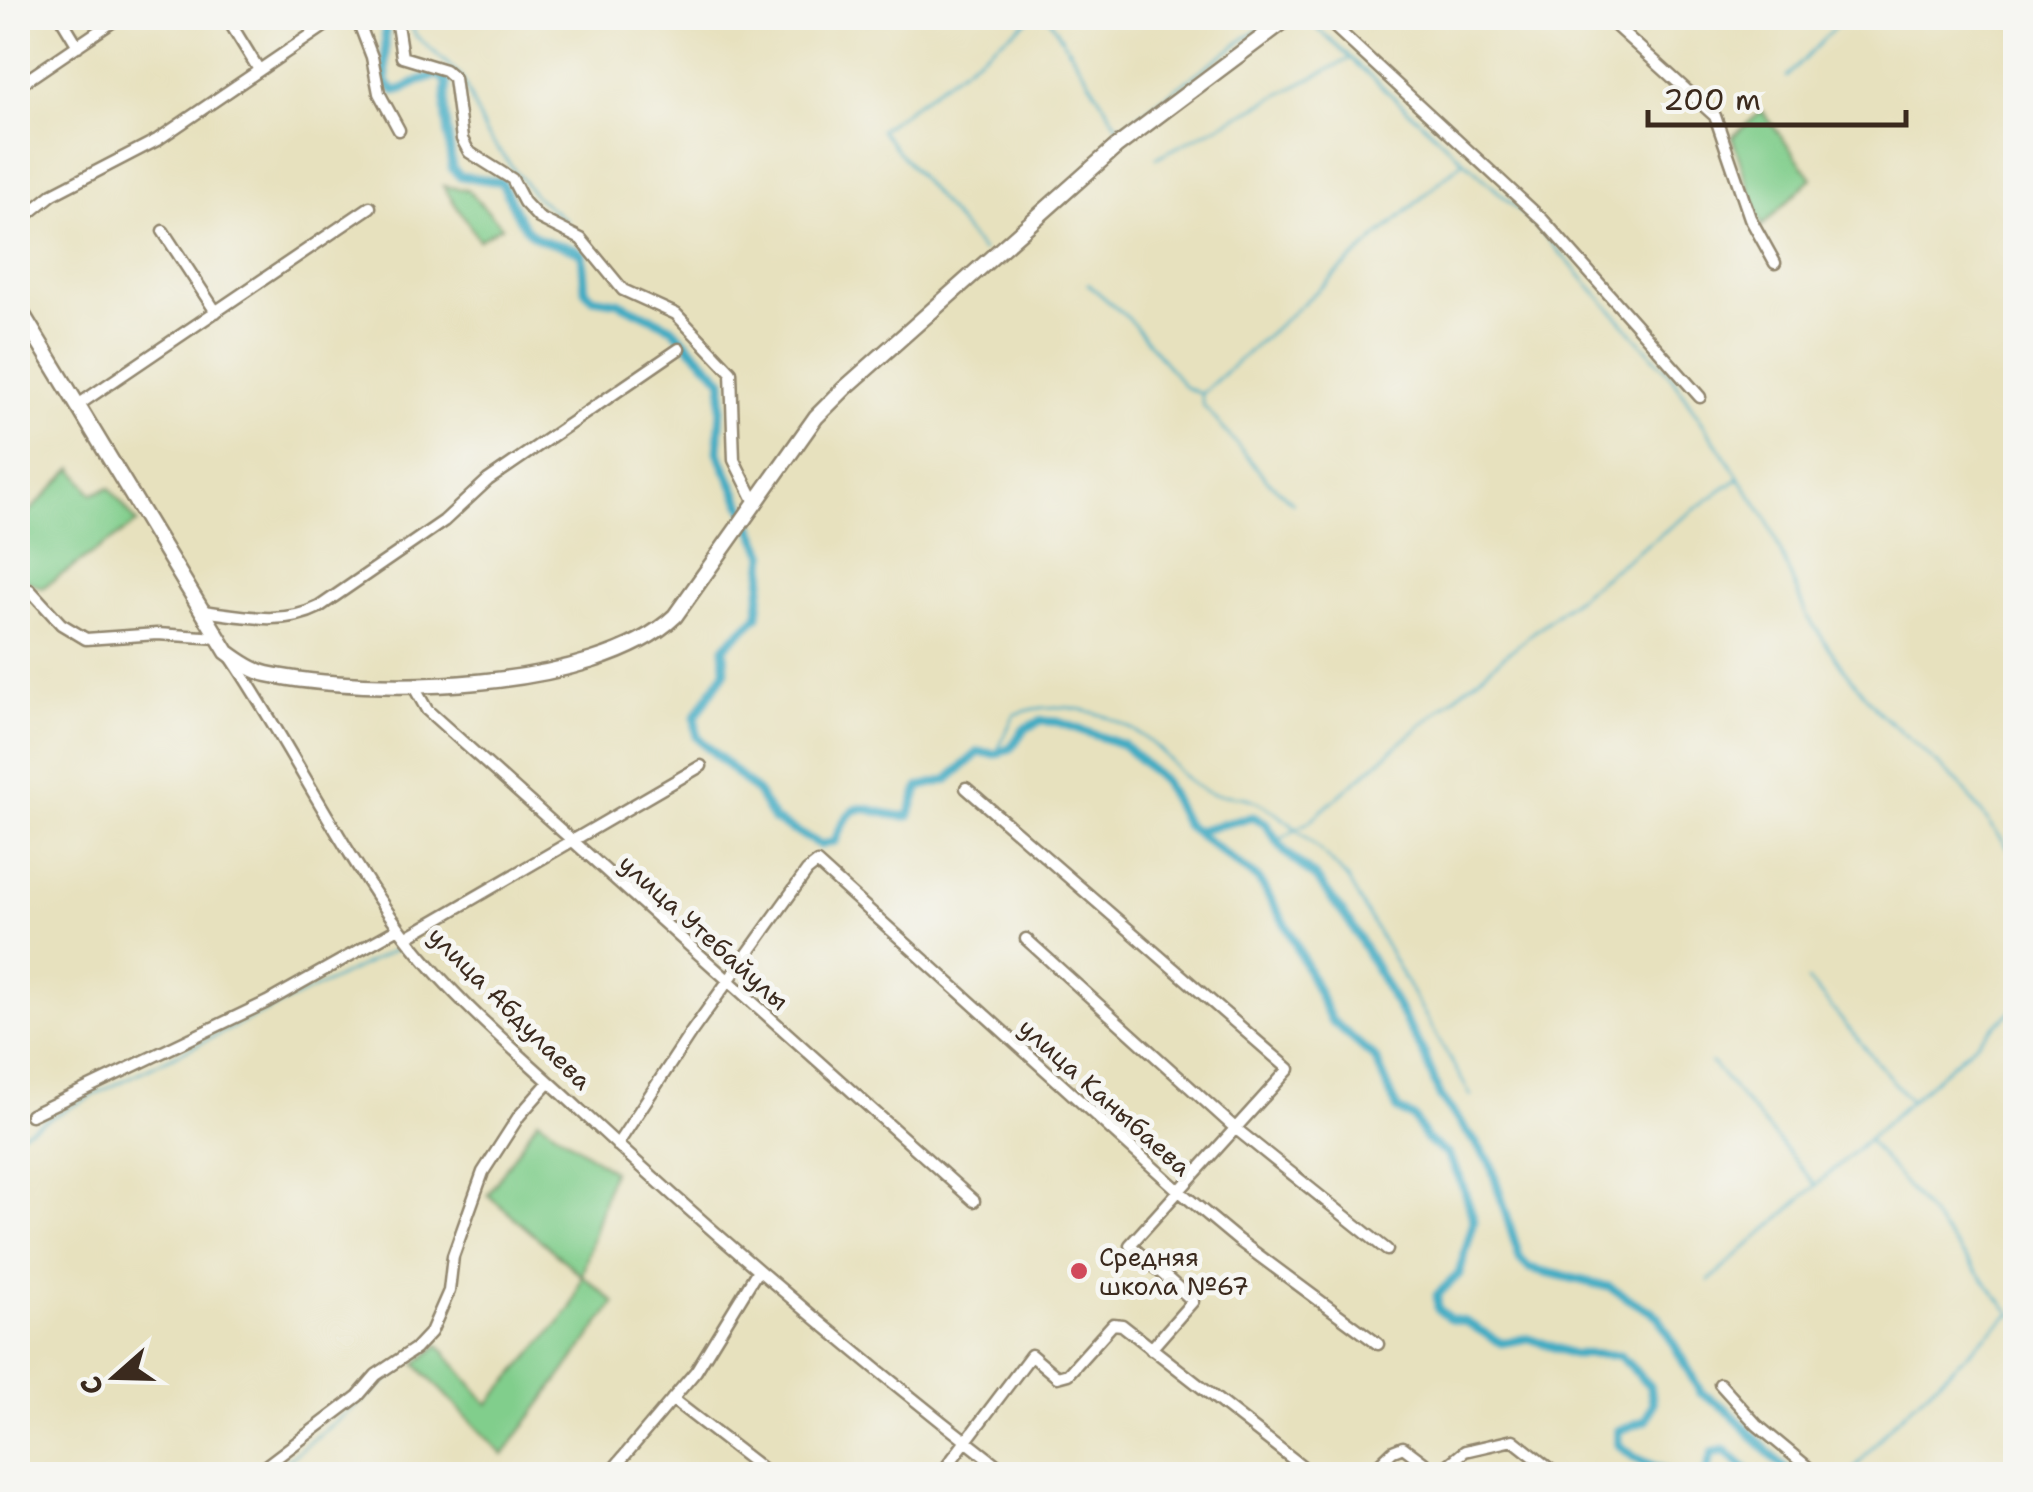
<svg xmlns="http://www.w3.org/2000/svg" width="2033" height="1492" font-family="'Shantell Sans',sans-serif">
  <style>
    .green { fill: #81ce8c; stroke: #5e7c55; stroke-width: 2.5 }
    .lines { fill: none; stroke-linecap: round; stroke-linejoin: round }
    .stream { stroke: #43acc3; stroke-width: 2.5 }
    .canal { stroke: #43acc3; stroke-width: 9 }
    .minor-casing { stroke: #91866e; stroke-width: 15 }
    .secondary-casing { stroke: #91866e; stroke-width: 19 }
    .minor { stroke: #fff; stroke-width: 10 }
    .secondary { stroke: #fff; stroke-width: 14 }
    .poi-dot { fill: #d1495b; stroke: #f6f6f2; stroke-width: 4 }
    .labels { text-anchor: middle; stroke-width: 10; stroke-linejoin: round; paint-order: stroke }
    .street-label { font-size: 25px; fill: #3b2a1e; stroke: #f6f6f2 }
    .poi-label { font-size: 25px; fill: #3b2a1e; stroke: #f6f6f2; text-anchor: start }
  </style>
  <rect width="100%" height="100%" fill="#f6f6f2"/>
  <filter id="ink" filterUnits="userSpaceOnUse"><feTurbulence type="fractalNoise" baseFrequency=".01" numOctaves="2"/><feDisplacementMap in="SourceGraphic" scale="20" xChannelSelector="R" yChannelSelector="G"/><feConvolveMatrix kernelMatrix="1 2 1 2 8 2 1 2 1" color-interpolation-filters="sRGB"/></filter>
  <filter id="wash" filterUnits="userSpaceOnUse"><feTurbulence type="fractalNoise" baseFrequency=".0048" numOctaves="4" result="noise"/><feDisplacementMap in="SourceGraphic" scale="40" xChannelSelector="R" yChannelSelector="G"/><feGaussianBlur stdDeviation="2.25" result="paint"/><feColorMatrix in="noise" values="0 0 0 0 0 0 0 0 0 0 0 0 0 0 0 0 0 1.4 0 .05"/><feComposite in="paint" operator="in"/></filter>
  <g filter="url(#wash)">
    <rect width="100%" height="100%" fill="#e7e1be"/>
    <!-- green -->
    <path class="green" d="M1762,111l50,67 -50,48 -30,-89z
      M443,186l24,4 35,36 -23,14z
      M73,468l19,26 18,-6 27,35 -95,65 -24,-12v-53z
      M538,1119l74,52 -30,104 33,28 -112,152 -87,-91 23,-19 49,59 83,-95 11,-33 -94,-81z"/>
    <g class="lines">
      <!-- stream -->
      <path class="stream" d="M408,18l8,18 45,40 25,58 49,62 32,25
        M1049,18l71,111 153,-111
        M1306,18l229,207 136,151 96,143 39,95 37,54 36,44 80,71 57,75
        M1787,77l57,-59
        M1156,158l193,-99
        M982,251l-102,-121 151,-112
        M1088,284l41,35 56,68 14,6
        M1293,503l-25,-22 -65,-76 -2,-11 261,-232
        M996,754l18,-39c49,-20 108,0 147,36 12,12 23,29 38,37 17,11 34,5 51,11 28,9 78,57 98,81l123,216
        M1276,842l34,-21c139,-121 277,-238 428,-342
        M1808,980l101,120
        M1711,1062l104,122
        M18,1135c124,-67 253,-124 380,-187
        M1868,1140l145,175
        M1709,1281l307,-274
        M270,1474l159,-127
        M1850,1474l42,-50 119,-111"/>
      <!-- canal -->
      <path class="canal" d="M385,18l1,65 9,8c17,-3 27,-15 44,-16l8,7 -2,29 7,57 8,8 41,6c11,18 17,44 35,55 14,9 31,6 46,17l3,36 8,8 25,4 53,25 52,53 -5,72 47,103 -7,61 -34,31 1,24 -30,46 2,20 61,56 16,27 47,25 14,-4c21,-55 34,-23 74,-25l10,-29 28,-7 32,-28 17,2 15,-6 13,-19 17,-8 17,1 66,23 40,37 22,43 73,55 31,52 41,88 44,38 23,52 16,8 12,21 21,15 12,22 15,45 -15,53 -22,21 1,14 12,10 16,3 35,21 28,-5 43,16 47,1 31,31 3,17 -7,17 -28,11v13l17,14 38,16
        M1195,831l58,-14 12,6 20,29 31,26 35,46 73,130 16,42 50,66 30,97 9,9 80,19 49,29 43,77 25,16 64,65
        M1706,1474l6,-21 13,-3 26,24"/>
    </g>
  </g>
  <g filter="url(#ink)">
    <g class="lines">
      <!-- minor casing -->
      <g class="minor-casing">
        <path id="minor" d="M61,18l17,28
          M227,18l32,52
          M357,18l15,39 7,36 20,37
          M396,18l6,39 43,13 9,8 8,61 7,13 43,27 12,23 15,16 42,21 42,51 53,24 55,58 3,88 21,42
          M1325,18l218,202 157,177
          M1607,18l108,98 35,102 25,45
          M18,86l100,-68
          M18,222l35,-28 104,-54 179,-122
          M163,231l53,81
          M78,405l292,-198
          M18,588l12,2 31,34 25,15 71,-5 62,4
          M203,611c40,5 79,15 116,-4l125,-86 44,-41 191,-131
          M231,657c59,88 106,185 168,271 50,68 120,125 182,183 137,128 279,248 427,363
          M414,687l13,23 547,491
          M966,788l323,281 -159,176 63,56 -42,48
          M407,937l294,-171
          M1026,939l209,189 152,122
          M31,1115l236,-113 132,-74
          M617,1145l73,-111 117,-163 10,-8 361,327 60,50 140,104
          M1720,1384l37,41 59,49
          M672,1399l97,75
          M255,1474l103,-78 18,-21 39,-26 16,-17 18,-41 4,-35 30,-84 36,-56 30,-34
          M609,1474l87,-103 62,-101
          M941,1474l90,-119 26,22 11,-3 45,-50 9,1 190,149
          M1369,1474l24,-23 10,-4 29,22h11l22,-18 48,-11 43,34"/>
      </g>
      <!-- secondary casing -->
      <g class="secondary-casing">
        <path id="secondary" d="M18,307l209,345c12,9 26,19 40,22 104,22 328,18 408,-58l141,-199 29,-29 271,-241 172,-129"/>
      </g>
      <!-- minor -->
      <use href="#minor" class="minor"/>
      <!-- secondary -->
      <use href="#secondary" class="secondary"/>
    </g>
  </g>
  <!-- markers -->
  <circle class="poi-dot" cx="1079" cy="1271" r="10"/>
  <g class="labels">
    <!-- street labels -->
    <g class="street-label">
      <text transform="translate(704 932) rotate(42)" y="9">улица Утебайулы</text>
      <text transform="translate(510 1008) rotate(45)" y="9">улица Абдулаева</text>
      <text transform="translate(1105 1097) rotate(42)" y="9">улица Каныбаева</text>
    </g>
    <!-- poi labels -->
    <g class="poi-label">
      <text x="1099" y="1266">Средняя<tspan x="1099" dy="29">школа №67</tspan></text>
    </g>
  </g>
  <!-- margin -->
  <rect width="2033" height="1492" fill="none" stroke="#f6f6f2" stroke-width="60"/>
  <!-- north arrow -->
  <g transform="translate(115 1377) rotate(250)" stroke="#f6f6f2" stroke-width="8" paint-order="stroke">
  <path d="M0-8L18 38L0 25L-18 38Z" fill="#3b2a1e"/>
  <text y="-15" font-size="28" font-weight="bold" text-anchor="middle" fill="#3b2a1e">С</text>
  </g>
  <!-- scale -->
  <path d="M1648 110v15h258v-15" fill="none" stroke="#3b2a1e" stroke-width="5"/>
  <text x="1663" y="110" font-size="30" fill="#3b2a1e" stroke="#f6f6f2" stroke-width="8" paint-order="stroke">200 m</text>
</svg>
